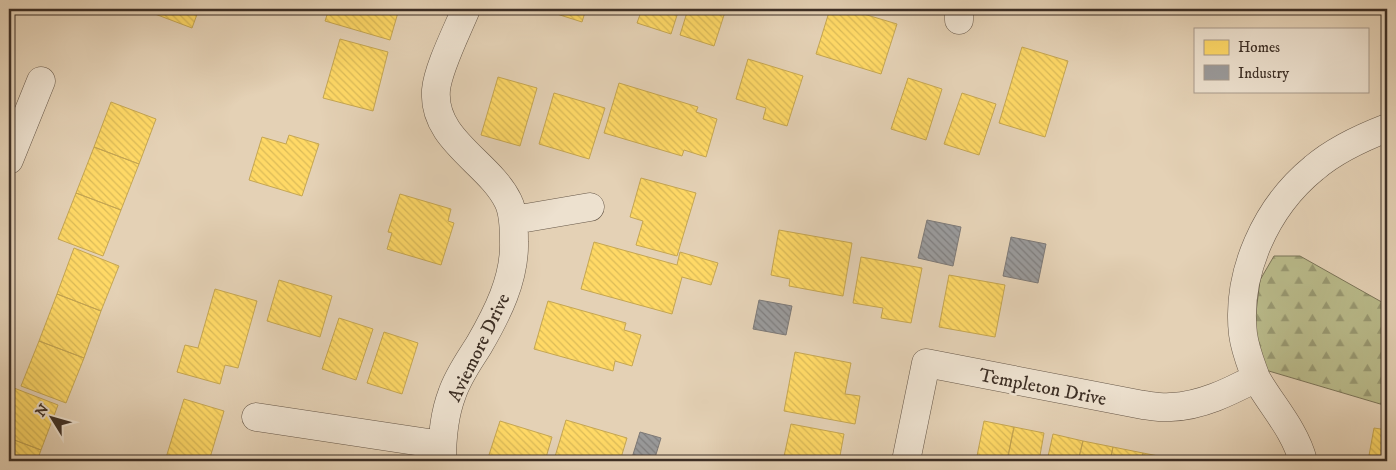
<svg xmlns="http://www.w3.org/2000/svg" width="1396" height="470" font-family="'IM FELL DW Pica',serif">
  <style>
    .forest { fill: url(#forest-firs); stroke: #7b7458 }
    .homes { fill: url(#homes-back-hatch); stroke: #c5a652 }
    .industry { fill: url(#industry-back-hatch); stroke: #7d7976 }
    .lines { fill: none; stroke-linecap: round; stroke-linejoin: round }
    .minor-casing { stroke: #675849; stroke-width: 29 }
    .minor { stroke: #ede1cf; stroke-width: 28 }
    .labels { text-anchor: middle; stroke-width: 5; stroke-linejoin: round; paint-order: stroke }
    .street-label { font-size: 19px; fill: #3d2f25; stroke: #ede1cf }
  </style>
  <defs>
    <pattern id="forest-firs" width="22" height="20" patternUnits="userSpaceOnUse" patternTransform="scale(1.25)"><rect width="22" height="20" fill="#b9ba8a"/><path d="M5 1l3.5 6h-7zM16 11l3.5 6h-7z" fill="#989871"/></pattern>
    <pattern id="homes-back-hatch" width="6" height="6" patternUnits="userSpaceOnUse" patternTransform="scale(1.25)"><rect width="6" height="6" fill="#ffd966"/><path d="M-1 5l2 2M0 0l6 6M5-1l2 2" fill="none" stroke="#dbbb58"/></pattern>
    <pattern id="industry-back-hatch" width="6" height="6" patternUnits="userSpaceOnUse" patternTransform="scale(1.25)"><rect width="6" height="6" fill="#999"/><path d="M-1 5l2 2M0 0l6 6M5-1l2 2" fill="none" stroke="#7e7d7d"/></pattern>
  </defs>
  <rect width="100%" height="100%" fill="#e4d1b5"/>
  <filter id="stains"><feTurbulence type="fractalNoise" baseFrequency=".004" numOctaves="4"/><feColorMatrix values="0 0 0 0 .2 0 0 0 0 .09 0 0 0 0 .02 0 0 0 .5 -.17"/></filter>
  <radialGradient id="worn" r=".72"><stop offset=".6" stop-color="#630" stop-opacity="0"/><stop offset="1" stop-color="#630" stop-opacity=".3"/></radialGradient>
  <!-- forest -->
  <path class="forest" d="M1274,256h26l87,49v101l-125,-37 -8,-40 6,-49z"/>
  <!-- homes -->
  <path class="homes" d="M148,9h51l-7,19 -45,-17z
    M329,9h70l-9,31 -65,-19z
    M541,9h45l-4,13z
    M642,9h37l-8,25 -34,-11z
    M688,9h38l-12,37 -34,-11z
    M830,9h17l50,15 -16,50 -65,-20z
    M340,39l48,13 -15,59 -50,-13z
    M1022,47l46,14 -23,76 -46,-14z
    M748,59l55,17 -16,50 -24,-7 3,-11 -30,-9z
    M498,77l39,11 -17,58 -39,-11z
    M908,78l34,11 -16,51 -35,-11z
    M619,83l79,24 -2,5 21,7 -11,38 -22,-7 -2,6 -78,-23z
    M554,93l51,15 -16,51 -50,-15z
    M962,93l34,11 -17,51 -35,-11z
    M111,102l45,17 -17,45 -45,-17z
    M289,135l30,9 -17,52 -53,-16 13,-43 24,7z
    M94,147l45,17 -18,46 -45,-17z
    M641,178l55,15 -19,63 -41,-11 7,-24 -13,-4z
    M76,193l45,17 -18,46 -45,-17z
    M400,194l51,15 -3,12 6,2 -13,42 -54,-16 5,-16 -4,-1z
    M779,230l73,13 -9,53 -54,-10 1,-7 -19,-4z
    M594,242l83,23 3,-13 38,11 -7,22 -29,-8 -10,37 -91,-25z
    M74,248l45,18 -18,45 -44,-17z
    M861,257l61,11 -11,55 -30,-5 2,-10 -30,-5z
    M949,275l56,10 -10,52 -56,-10z
    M279,280l53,16 -12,41 -53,-16z
    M215,289l42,12 -19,67 -13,-3 -5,19 -43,-12 8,-27 13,3z
    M57,294l44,17 -17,47 -45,-17z
    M548,301l78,22 -2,7 17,5 -9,31 -17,-5 -2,10 -79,-22z
    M339,318l34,11 -17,51 -34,-11z
    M384,332l34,11 -16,51 -35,-11z
    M39,341l45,17 -18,45 -45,-17z
    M795,352l56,11 -6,31 15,2 -5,28 -71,-13z
    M14,388l44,17 -17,45 -32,-12v-37z
    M184,399l40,12 -15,50h-44z
    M566,420l61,18 -7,23h-61l-5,-1z
    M500,421l52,16 -7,24h-58z
    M984,421l30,6 -7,34h-31z
    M791,424l53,10 -5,27h-56z
    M1014,427l30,6 -5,28h-32z
    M1374,428l13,2v31h-19z
    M1053,434l30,7 -5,20h-31z
    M9,438l32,12 -4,11h-28z
    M1083,441l30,6 -3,14h-32z
    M1113,447l30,6 -2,8h-31z
    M1143,453l31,6 -1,2h-32z"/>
  <!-- industry -->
  <path class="industry" d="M927,220l34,7 -8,39 -35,-8z
    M1011,237l35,7 -8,39 -35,-7z
    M759,300l33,6 -6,29 -33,-6z
    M640,432l21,6 -7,23h-23z"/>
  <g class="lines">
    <!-- minor casing -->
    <g class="minor-casing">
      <path id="minor" d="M959,9v11
        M9,160l32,-79
        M514,220l76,-13
        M1256,378c-5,-14 -11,-28 -13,-44 -7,-61 23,-127 71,-166 21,-18 47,-30 73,-40
        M256,417l186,28
        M442,461c0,-22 2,-46 10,-67 6,-18 17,-33 27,-49 18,-31 36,-66 35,-103 0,-13 0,-29 -6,-41 -19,-39 -76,-61 -72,-111 2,-22 21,-59 30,-81
        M906,461l20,-98 217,42c9,1 19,3 28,2 30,-1 58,-15 85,-29 16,28 39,52 47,83"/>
    </g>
    <!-- minor -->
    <use href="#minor" class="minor"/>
  </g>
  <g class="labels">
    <!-- street labels -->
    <g class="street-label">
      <text transform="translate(478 347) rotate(-64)" y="7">Aviemore Drive</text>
      <text transform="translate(1043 386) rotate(11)" y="7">Templeton Drive</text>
    </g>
  </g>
  <!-- margin -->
  <rect width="1396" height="470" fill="none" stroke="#e4d1b5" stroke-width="30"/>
  <rect x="10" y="10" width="1376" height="450" fill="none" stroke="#3d2f25" stroke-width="2.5"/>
  <rect x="15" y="15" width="1366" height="440" fill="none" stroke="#3d2f25"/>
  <!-- legend -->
  <rect x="1194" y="28" width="175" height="65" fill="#ede1cf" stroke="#a79a8b"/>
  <rect x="1204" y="40" width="25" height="15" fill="#ffd966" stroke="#a79a8b"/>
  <text x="1238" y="52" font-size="15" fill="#3d2f25">Homes</text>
  <rect x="1204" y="65" width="25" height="15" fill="#999999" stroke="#a79a8b"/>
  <text x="1238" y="78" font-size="15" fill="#3d2f25">Industry</text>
  <!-- north arrow -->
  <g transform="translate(52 418) rotate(307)" stroke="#ede1cf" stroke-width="4" paint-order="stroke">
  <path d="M0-4L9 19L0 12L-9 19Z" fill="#3d2f25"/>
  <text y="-8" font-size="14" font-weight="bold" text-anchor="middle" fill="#3d2f25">N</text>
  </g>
  <rect width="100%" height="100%" filter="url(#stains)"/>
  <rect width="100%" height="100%" fill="url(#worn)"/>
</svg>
